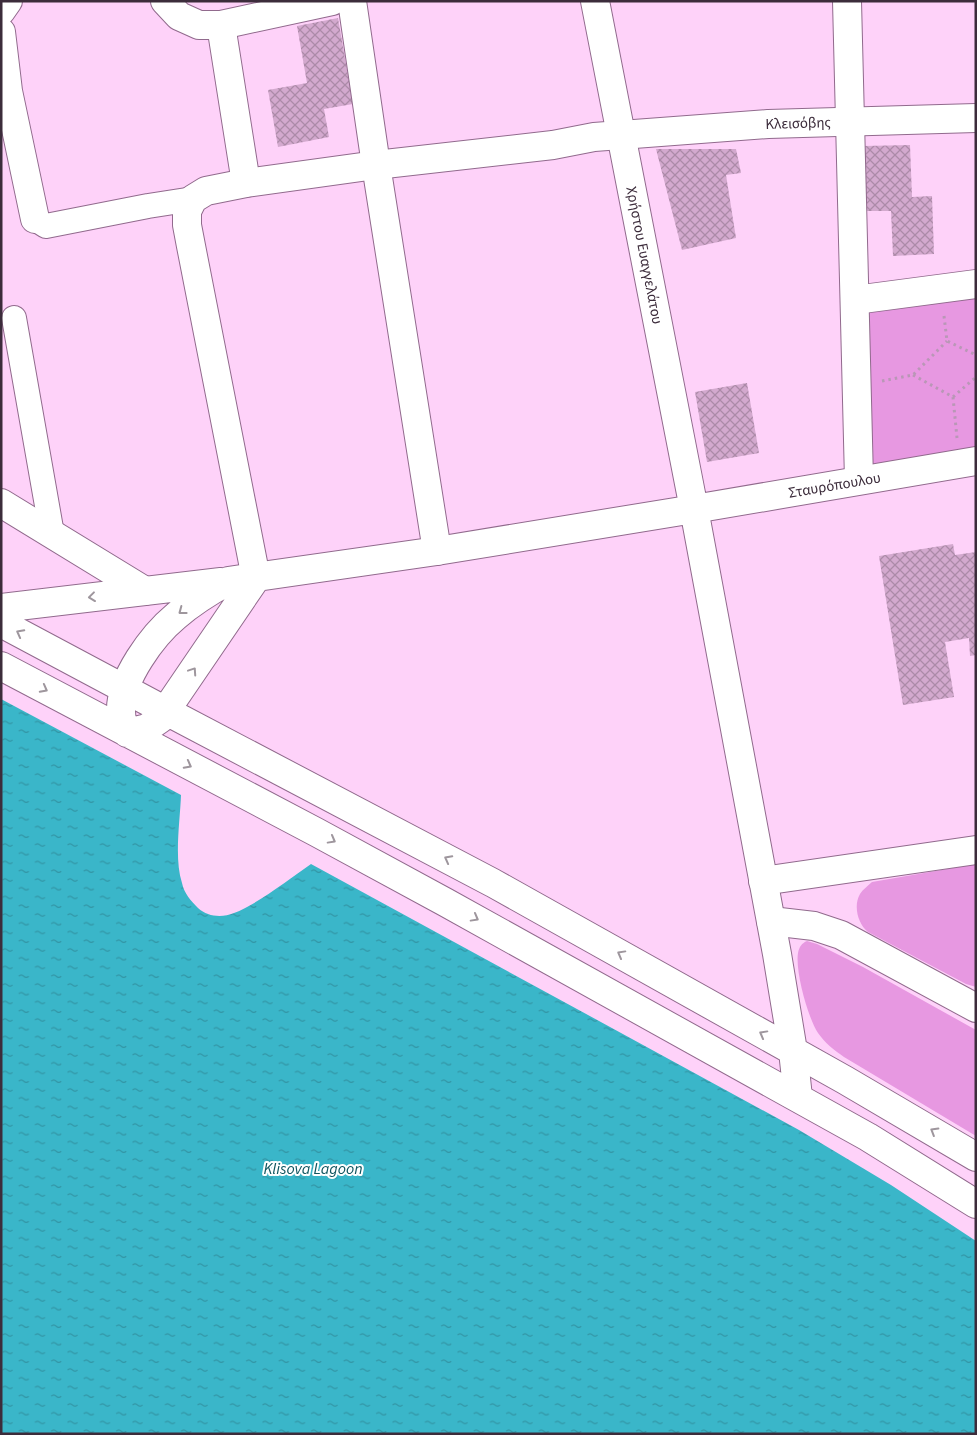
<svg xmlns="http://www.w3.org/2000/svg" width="977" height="1435" font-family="'Source Sans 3',sans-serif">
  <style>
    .green { fill: #e798e1 }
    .water { fill: url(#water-ripples) }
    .building { fill: url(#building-cross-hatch) }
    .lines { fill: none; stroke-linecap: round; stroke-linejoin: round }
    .pedestrian-casing { stroke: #916a8d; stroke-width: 26 }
    .minor-casing { stroke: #916a8d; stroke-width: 30 }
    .tertiary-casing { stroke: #916a8d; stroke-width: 30 }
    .secondary-casing { stroke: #916a8d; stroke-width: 30 }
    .path { stroke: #b997b6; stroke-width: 3; stroke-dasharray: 2.5 4; stroke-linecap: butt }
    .pedestrian { stroke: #fff; stroke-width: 24 }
    .minor { stroke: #fff; stroke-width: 28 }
    .tertiary { stroke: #fff; stroke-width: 28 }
    .secondary { stroke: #fff; stroke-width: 28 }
    .oneway { stroke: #9e969d }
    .labels { text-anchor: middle; stroke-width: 4; stroke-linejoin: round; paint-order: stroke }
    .street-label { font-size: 15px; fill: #3c2c3b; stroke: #fff }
    .water-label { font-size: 16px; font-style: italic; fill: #105660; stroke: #fff }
  </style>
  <defs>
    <pattern id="water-ripples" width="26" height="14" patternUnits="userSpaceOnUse" patternTransform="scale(1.25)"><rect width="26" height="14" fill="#3ab6c9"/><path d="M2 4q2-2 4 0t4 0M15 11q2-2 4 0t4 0" fill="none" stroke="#3294a4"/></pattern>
    <pattern id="building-cross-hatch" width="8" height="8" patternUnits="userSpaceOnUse" patternTransform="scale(1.25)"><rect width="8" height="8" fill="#d3a9ce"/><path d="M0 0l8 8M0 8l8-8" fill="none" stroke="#ac8aa8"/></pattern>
  </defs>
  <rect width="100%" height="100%" fill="#fed2f9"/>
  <!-- green -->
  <path class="green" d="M976,284v177l-117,19 -4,-180z
    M976,864v123l-10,-3 -98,-52c-10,-8 -15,-26 -8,-38 3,-5 8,-8 12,-12z
    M807,941l10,3 46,23 113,63v106l-132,-79c-10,-7 -19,-14 -26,-24 -10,-15 -23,-62 -20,-80 1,-6 4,-10 9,-12z"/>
  <!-- water -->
  <path class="water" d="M1,699l180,96c-1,27 -7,63 1,88 2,10 9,18 16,25 10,9 24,10 36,5 24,-9 55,-34 77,-49l488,266 92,55 85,56v193h-975z"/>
  <!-- building -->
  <path class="building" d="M338,18l15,86 -29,5 5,28 -51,10 -10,-57 39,-7 -10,-57z
    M910,145l2,52 20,-1 2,58 -41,2 -2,-45h-26l-2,-65z
    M656,149h80l5,24 -15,2 10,63 -54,12z
    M747,383l12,70 -52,9 -12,-70z
    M953,544l2,11 21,-3v103l-6,1 -1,-18 -24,4 9,55 -51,8 -24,-149z"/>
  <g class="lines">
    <!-- pedestrian casing -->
    <g class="pedestrian-casing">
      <path id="pedestrian" d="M35,219l11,7 102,-20 45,-7
        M14,318l38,216"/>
    </g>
    <!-- minor casing -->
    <g class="minor-casing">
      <g id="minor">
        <path d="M165,1l14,15 20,9h22l111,-24"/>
        <path d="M352,1l24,164 61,386"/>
        <path d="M847,1l12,479"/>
        <path d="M1,11l7,-10"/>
        <path d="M221,25l25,158"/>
        <path d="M1,32l7,59 27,128"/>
        <path d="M855,300l121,-16"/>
        <path d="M1,503l144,88"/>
        <path id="s1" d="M256,578l-65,-332 -4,-21v-14l6,-12 13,-8 40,-8 130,-18 177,-20 41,-8 174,-13 208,-6"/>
        <path d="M763,881l213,-31"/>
        <path d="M771,921l43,5 27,9 135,73"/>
      </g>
    </g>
    <!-- tertiary casing -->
    <g class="tertiary-casing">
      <path id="tertiary" d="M256,578l-96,141 -13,9 -20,5c-4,-7 -6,-14 -6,-22 -1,-32 32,-76 55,-95 16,-14 34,-25 52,-35l209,-30 257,-42 83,445 16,97 5,46
        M1,608l220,-26
        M1,623l165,88 327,172 352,197 131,77
        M1,666l315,166 129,70 423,235 108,67"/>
    </g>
    <!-- secondary casing -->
    <g class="secondary-casing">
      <g id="secondary">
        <path id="s2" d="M595,1l99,508 282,-48"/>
      </g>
    </g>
    <!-- path -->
    <path class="path" d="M944,316l3,25 29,14
      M913,375l40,22 4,41
      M882,381l31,-6 34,-34
      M953,397l23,-20"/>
    <!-- pedestrian -->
    <use href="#pedestrian" class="pedestrian"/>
    <!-- minor -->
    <use href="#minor" class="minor"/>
    <!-- tertiary -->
    <use href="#tertiary" class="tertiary"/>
    <!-- secondary -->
    <use href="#secondary" class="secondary"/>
  </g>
  <!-- one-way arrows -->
  <defs><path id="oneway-chevron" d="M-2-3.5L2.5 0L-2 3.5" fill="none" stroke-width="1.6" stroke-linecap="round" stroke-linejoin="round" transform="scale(1.25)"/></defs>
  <g class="oneway">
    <use href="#oneway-chevron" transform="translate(92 597) rotate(173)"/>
    <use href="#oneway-chevron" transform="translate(182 611) rotate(143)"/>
    <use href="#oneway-chevron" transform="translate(20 633) rotate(-152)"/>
    <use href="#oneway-chevron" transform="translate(193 671) rotate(-56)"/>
    <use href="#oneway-chevron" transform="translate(44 689) rotate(28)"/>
    <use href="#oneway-chevron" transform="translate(188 765) rotate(28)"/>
    <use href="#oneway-chevron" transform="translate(332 840) rotate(29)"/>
    <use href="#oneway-chevron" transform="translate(448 859) rotate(-152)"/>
    <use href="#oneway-chevron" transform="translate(475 918) rotate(29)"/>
    <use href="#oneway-chevron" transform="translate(621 954) rotate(-151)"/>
    <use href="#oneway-chevron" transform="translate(763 1034) rotate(-151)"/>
    <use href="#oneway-chevron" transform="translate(934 1131) rotate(-149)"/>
  </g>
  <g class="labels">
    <!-- street labels -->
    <g class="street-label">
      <text dy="5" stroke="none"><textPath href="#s1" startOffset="999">Κλεισόβης</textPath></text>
      <text dy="5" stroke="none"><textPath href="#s2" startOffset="259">Χρήστου Ευαγγελάτου</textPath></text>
      <text dy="5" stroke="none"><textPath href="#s2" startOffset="660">Σταυρόπουλου</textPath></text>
    </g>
    <!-- water labels -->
    <g class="water-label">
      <text x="313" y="1174">Klisova Lagoon</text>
    </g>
  </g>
  <!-- border -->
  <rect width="977" height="1435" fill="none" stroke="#3c2c3b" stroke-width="5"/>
</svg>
